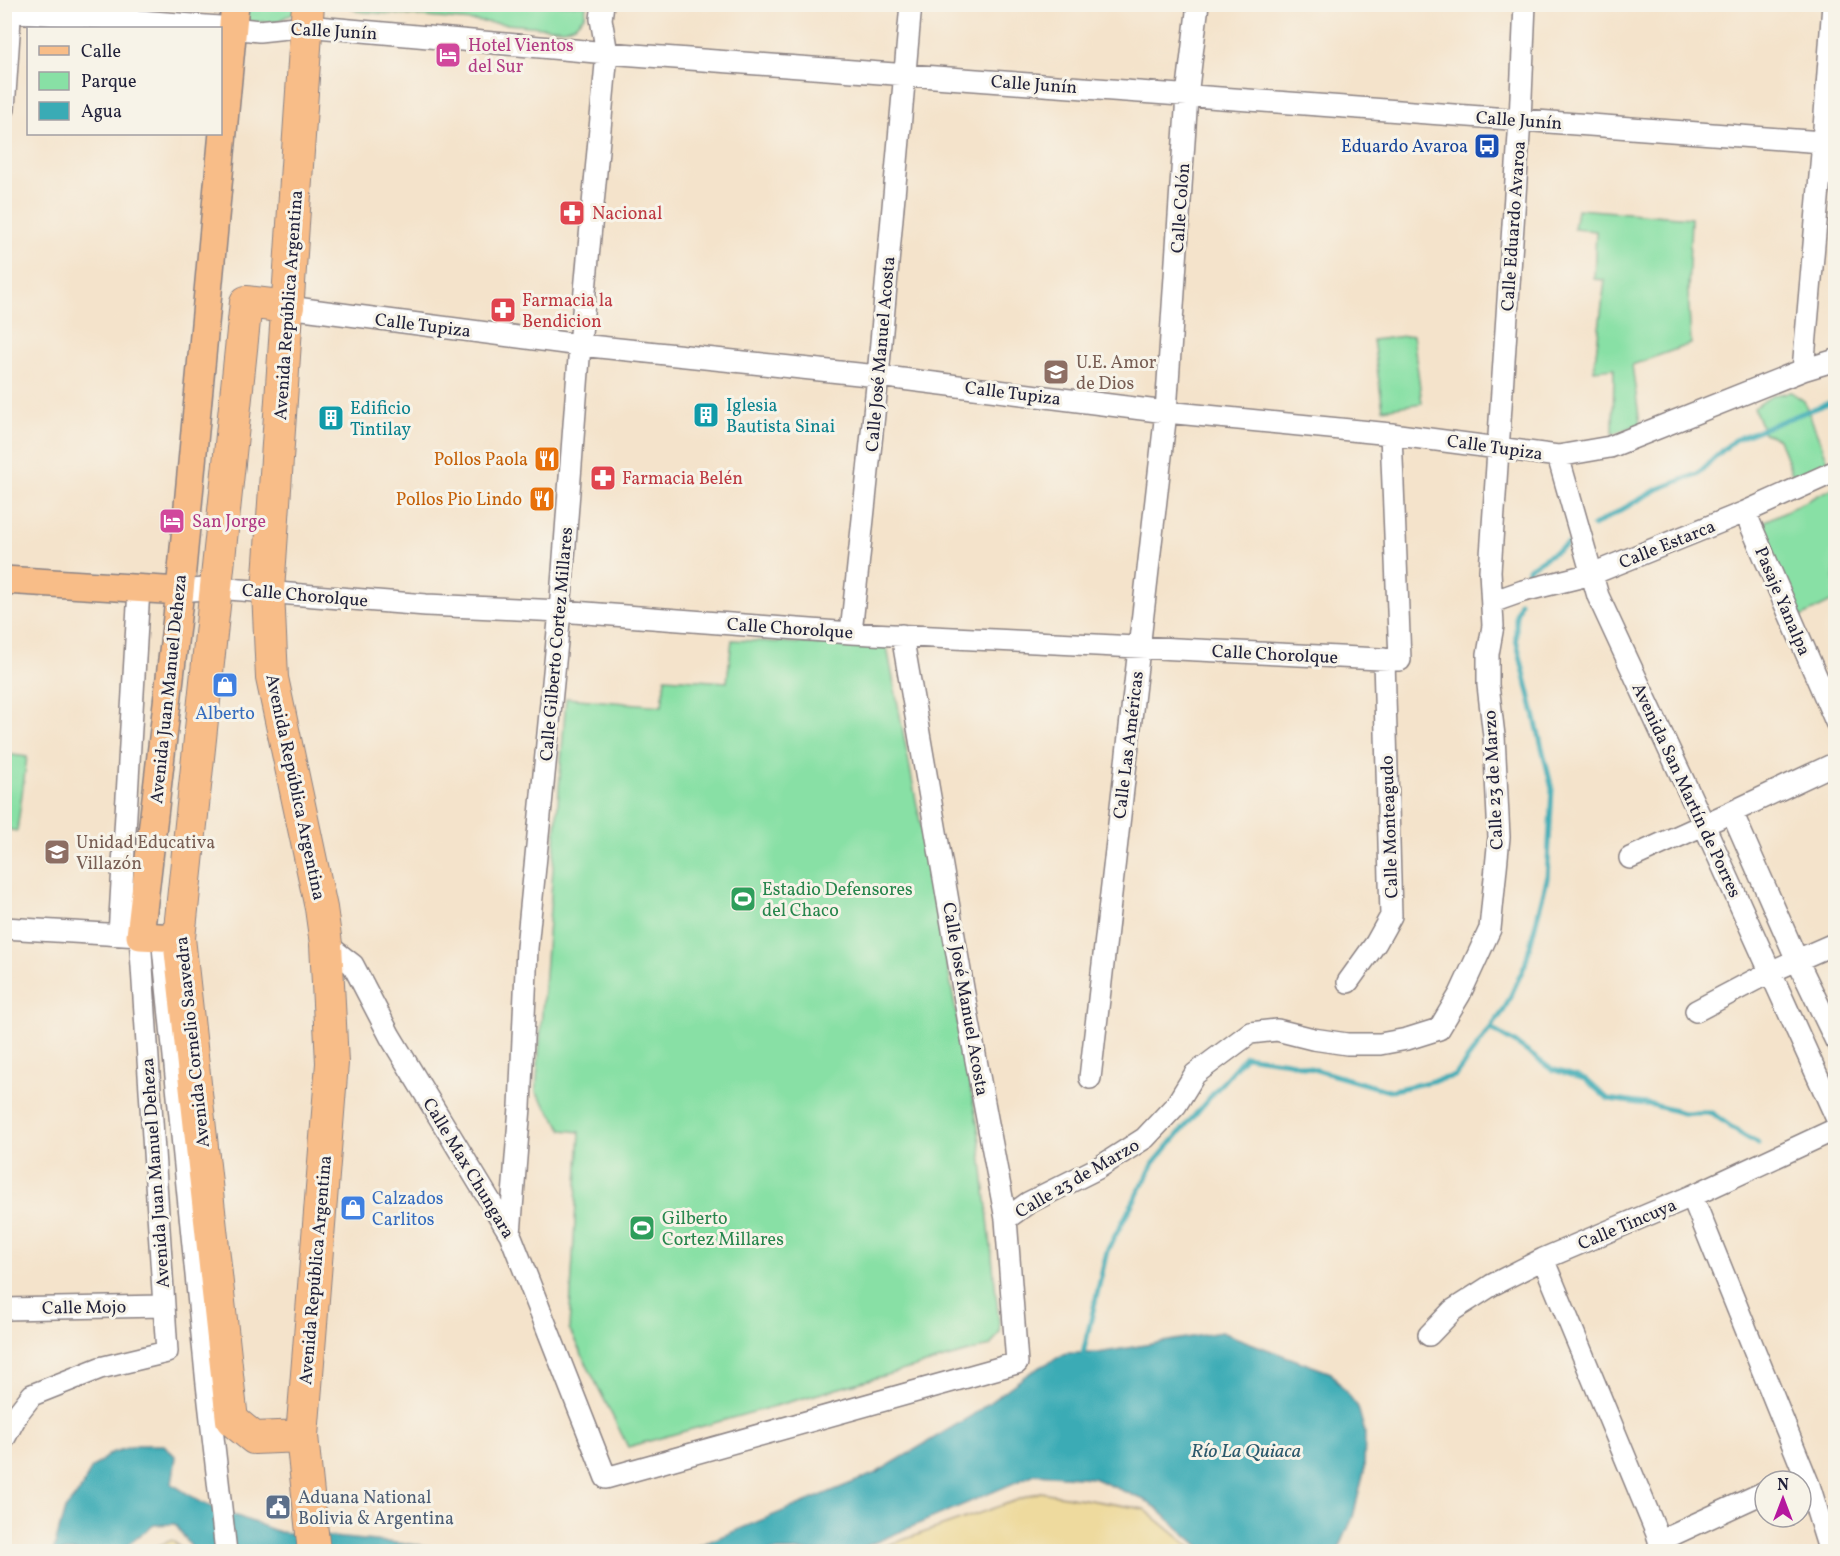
<svg xmlns="http://www.w3.org/2000/svg" width="1840" height="1556" font-family="Vollkorn,serif">
  <style>
    .green { fill: #88e0a5; stroke: #558170; stroke-width: 1.5 }
    .sand { fill: #eeda9e; stroke: #887e6c; stroke-width: 1.5 }
    .water { fill: #3aabb5; stroke: #2e6678; stroke-width: 1.5 }
    .lines { fill: none; stroke-linecap: round; stroke-linejoin: round }
    .stream { stroke: #3aabb5; stroke-width: 5 }
    .minor-casing { stroke: #8b8283; stroke-width: 24 }
    .major-casing { stroke: #8b8283; stroke-width: 30 }
    .highway-casing { stroke: #8b8283; stroke-width: 34 }
    .minor { stroke: #fff; stroke-width: 21 }
    .major { stroke: #f8bd88; stroke-width: 27 }
    .highway { stroke: #f8bd88; stroke-width: 32 }
    .labels { text-anchor: middle; stroke-width: 6; stroke-linejoin: round; paint-order: stroke }
    .street-label { font-size: 18px; fill: #22223b; stroke: #f7f3e8 }
    .hotel-label { font-size: 18px; fill: #b23c85; stroke: #f7f3e8; text-anchor: start }
    .transit-label { font-size: 18px; fill: #164399; stroke: #f7f3e8; text-anchor: end }
    .health-label { font-size: 18px; fill: #be3a42; stroke: #f7f3e8; text-anchor: start }
    .education-label { font-size: 18px; fill: #785e54; stroke: #f7f3e8; text-anchor: start }
    .culture-label { font-size: 18px; fill: #0d838f; stroke: #f7f3e8; text-anchor: start }
    .food-label { font-size: 18px; fill: #c56008; stroke: #f7f3e8; text-anchor: end }
    .shop-label { font-size: 18px; fill: #366cbe; stroke: #f7f3e8 }
    .leisure-label { font-size: 18px; fill: #27864d; stroke: #f7f3e8; text-anchor: start }
    .service-label { font-size: 18px; fill: #4e5e75; stroke: #f7f3e8; text-anchor: start }
    .water-label { font-size: 20px; font-style: italic; fill: #2c596c; stroke: #f7f3e8 }
  </style>
  <rect width="100%" height="100%" fill="#f7f3e8"/>
  <filter id="ink" filterUnits="userSpaceOnUse"><feTurbulence type="fractalNoise" baseFrequency=".0167" numOctaves="2"/><feDisplacementMap in="SourceGraphic" scale="12" xChannelSelector="R" yChannelSelector="G"/><feConvolveMatrix kernelMatrix="1 2 1 2 8 2 1 2 1" color-interpolation-filters="sRGB"/></filter>
  <filter id="wash" filterUnits="userSpaceOnUse"><feTurbulence type="fractalNoise" baseFrequency=".008" numOctaves="4" result="noise"/><feDisplacementMap in="SourceGraphic" scale="24" xChannelSelector="R" yChannelSelector="G"/><feGaussianBlur stdDeviation="1.35" result="paint"/><feColorMatrix in="noise" values="0 0 0 0 0 0 0 0 0 0 0 0 0 0 0 0 0 1.4 0 .05"/><feComposite in="paint" operator="in"/></filter>
  <g filter="url(#wash)">
    <rect width="100%" height="100%" fill="#f4e3cb"/>
    <!-- green -->
    <path class="green" d="M244,5h54v5l-21,12h-33z
      M347,5h239l-1,10 -10,10 -11,4 -207,-18z
      M1577,209l114,9 -3,73 3,53 -59,21 8,59 -27,10 1,-66 -20,2 11,-90 -11,-1 2,-48 -22,-2z
      M1413,335l9,68 -39,6 -10,-69z
      M1791,392l13,9 25,62 -35,16 -15,-40 -15,-6 -10,-25 19,-13z
      M1835,487v113l-34,17 -40,-84 4,-12z
      M732,640l155,7 92,486 21,199 -10,14 -362,101 -59,-118 11,-197 -17,-2 -27,-38 30,-394 96,8 3,-28 62,4z
      M5,754l22,3 -10,74 -12,-2z"/>
    <!-- sand -->
    <path class="sand" d="M1040,1492l104,17 51,42h-324z
      M172,1540l12,11h-39z"/>
    <!-- water -->
    <path class="water" d="M1221,1332l110,41 27,34 7,26 -1,39 -11,45 -15,34h-133l-56,-49 -56,-24 -58,-4 -180,77h-169l190,-78 95,-57 57,-42 38,-21h32z
      M137,1445h27l12,12 -4,27 28,18 79,30 139,13 41,6h-263l-4,-3 -17,-24 -21,1 -29,22v4l-72,1 12,-43 15,-18 11,-22 20,-16z"/>
    <g class="lines">
      <!-- stream -->
      <path class="stream" d="M1593,526l65,-37 39,-15 37,-34 102,-40
        M1526,580l3,-12 38,-24
        M1491,1029l24,14 36,26 34,10 23,20 45,6 30,8h29l23,17 23,14
        M1082,1358l25,-107 47,-88 91,-107 44,6 100,29 66,-15 49,-66 21,-45 22,-86 5,-90 -36,-150v-24l4,-13"/>
    </g>
  </g>
  <g filter="url(#ink)">
    <g class="lines">
      <!-- minor casing -->
      <g class="minor-casing">
        <path id="minor" d="M4,11l229,17 26,3 47,-5 301,27 1229,90
          M4,109l7,-105
          M288,307l292,38 298,31 288,36 225,22 167,22 52,-9 193,-77 33,-10
          M1803,370l20,-228 10,-138
          M1558,456l40,140 106,229 132,292
          M1745,512l91,210
          M180,591l36,-3 210,17 134,6 291,22 549,27 -9,-226
          M1492,602l31,-11 69,-17 153,-62 91,-41
          M851,633l27,-257 33,-372
          M1732,812l65,148 39,81
          M1630,858l102,-46 104,-49
          M4,928l136,8 27,416 -67,16 -68,27 -14,18 -14,26
          M119,935l20,-346
          M162,937l45,447 19,168
          M326,944l27,21 37,71 120,198 96,244 411,-115 -11,-144 -37,-196 -67,-388
          M1348,982l28,-39 15,-27 -7,-257
          M1696,1011l74,-39 66,-29
          M1090,1078l76,-666 21,-316 11,-92
          M1692,1196l117,289 19,61
          M1006,1219l22,-16 70,-35 47,-30 31,-33 19,-31 55,-41 27,-3 36,9 34,5h33l27,-5 32,-10 21,-35 30,-65 9,-92 -5,-101 -6,-51v-31l5,-28 -3,-55 30,-451 5,-116
          M510,1234l10,-127 7,-159 33,-337 20,-266 27,-292 -6,-34 2,-15
          M1543,1259l114,275 6,18
          M4,1309l159,-3
          M1429,1335l24,-25 39,-25 51,-26 149,-63 144,-67
          M1659,1541l106,-49"/>
      </g>
      <!-- major casing -->
      <g class="major-casing">
        <path id="major" d="M4,580l176,11
          M179,938l-39,-2 40,-345 55,-587"/>
      </g>
      <!-- highway casing -->
      <g class="highway-casing">
        <path id="highway" d="M308,4l-40,587 4,87 49,230 5,36 6,119 -30,373 12,116
          M288,307l-42,-5 -67,636 53,482 22,18 48,-2"/>
      </g>
      <!-- minor -->
      <use href="#minor" class="minor"/>
      <!-- major -->
      <use href="#major" class="major"/>
      <!-- highway -->
      <use href="#highway" class="highway"/>
    </g>
  </g>
  <!-- icons -->
  <defs>
    <g id="hotel-square" transform="scale(1.35)"><rect x="-9" y="-9" width="18" height="18" rx="4" fill="#d1479c" stroke="#f7f3e8"/><path d="M-6-4.5h1.5V1H6V5H4.5V3h-9V5H-6ZM-4 0a1.8 1.8 0 1 1 3.6 0ZM.5 0V-2.5h3Q6-2.5 6 0Z" fill="#fff"/></g>
    <g id="bus-square" transform="scale(1.35)"><rect x="-9" y="-9" width="18" height="18" rx="4" fill="#1a4fb4" stroke="#f7f3e8"/><path d="M-5-6H5V4H4V6H2V4H-2V6H-4V4H-5ZM-3.5-4V0h7V-4ZM-3.5 1.2v1.5H-2V1.2ZM2 1.2v1.5H3.5V1.2Z" fill="#fff"/></g>
    <g id="pharmacy-square" transform="scale(1.35)"><rect x="-9" y="-9" width="18" height="18" rx="4" fill="#e0444e" stroke="#f7f3e8"/><path d="M-2-6h4v4h4v4h-4v4h-4v-4h-4v-4h4Z" fill="#fff"/></g>
    <g id="school-square" transform="scale(1.35)"><rect x="-9" y="-9" width="18" height="18" rx="4" fill="#8d6e63" stroke="#f7f3e8"/><path d="M0-5L7-2L0 1L-7-2ZM-4 1L0 2.5L4 1V4Q0 6-4 4Z" fill="#fff"/></g>
    <g id="building-square" transform="scale(1.35)"><rect x="-9" y="-9" width="18" height="18" rx="4" fill="#0f9aa8" stroke="#f7f3e8"/><path d="M-4-6H4V6H1V3H-1V6H-4ZM-2.5-4.3h1.7v1.8h-1.7ZM.8-4.3h1.7v1.8H.8ZM-2.5-1h1.7V.8h-1.7ZM.8-1h1.7V.8H.8Z" fill="#fff"/></g>
    <g id="restaurant-square" transform="scale(1.35)"><rect x="-9" y="-9" width="18" height="18" rx="4" fill="#e8710a" stroke="#f7f3e8"/><path d="M-5-6h1v4h1v-4h1v4h1v-4h1v5L-1.5 .5V6h-2V.5L-5-1ZM5-6V6H3V1.5H1.5Q1.5-4 5-6Z" fill="#fff"/></g>
    <g id="shop-square" transform="scale(1.35)"><rect x="-9" y="-9" width="18" height="18" rx="4" fill="#3f7fe0" stroke="#f7f3e8"/><path d="M-5-2.5h2.3a2.7 3.5 0 0 1 5.4 0H5L5.5 6h-11ZM-1.5-2.5h3a1.5 2.3 0 0 0-3 0Z" fill="#fff"/></g>
    <g id="stadium-square" transform="scale(1.35)"><rect x="-9" y="-9" width="18" height="18" rx="4" fill="#2e9e5b" stroke="#f7f3e8"/><path d="M0-5a6.5 5 0 1 0 0 10a6.5 5 0 1 0 0-10ZM-3.5-1.8h7v3.6h-7Z" fill="#fff"/></g>
    <g id="civic-square" transform="scale(1.35)"><rect x="-9" y="-9" width="18" height="18" rx="4" fill="#5c6f8a" stroke="#f7f3e8"/><path d="M-.6-6.5H3V-4.5H.6V-3L4-1V1h2V6H-6V1h2V-1L-.6-3ZM-1.2 2.5V6h2.4V2.5Z" fill="#fff"/></g>
  </defs>
  <g fill-rule="evenodd">
    <use href="#hotel-square" x="448" y="55"/>
    <use href="#bus-square" x="1487" y="146"/>
    <use href="#pharmacy-square" x="572" y="213"/>
    <use href="#pharmacy-square" x="503" y="310"/>
    <use href="#school-square" x="1056" y="372"/>
    <use href="#building-square" x="706" y="415"/>
    <use href="#building-square" x="331" y="418"/>
    <use href="#restaurant-square" x="547" y="459"/>
    <use href="#pharmacy-square" x="603" y="478"/>
    <use href="#restaurant-square" x="542" y="499"/>
    <use href="#hotel-square" x="172" y="521"/>
    <use href="#shop-square" x="225" y="685"/>
    <use href="#school-square" x="57" y="852"/>
    <use href="#stadium-square" x="743" y="899"/>
    <use href="#shop-square" x="353" y="1208"/>
    <use href="#stadium-square" x="642" y="1228"/>
    <use href="#civic-square" x="278" y="1507"/>
  </g>
  <g class="labels">
    <!-- street labels -->
    <g class="street-label">
      <text transform="translate(334 31) rotate(3)" y="6">Calle Junín</text>
      <text transform="translate(1034 84) rotate(4)" y="6">Calle Junín</text>
      <text transform="translate(1519 120) rotate(4)" y="6">Calle Junín</text>
      <text transform="translate(1180 208) rotate(-86)" y="6">Calle Colón</text>
      <text transform="translate(1513 226) rotate(-86)" y="6">Calle Eduardo Avaroa</text>
      <text transform="translate(288 305) rotate(-86)" y="6">Avenida República Argentina</text>
      <text transform="translate(423 325) rotate(7)" y="6">Calle Tupiza</text>
      <text transform="translate(880 354) rotate(-85)" y="6">Calle José Manuel Acosta</text>
      <text transform="translate(1013 393) rotate(7)" y="6">Calle Tupiza</text>
      <text transform="translate(1495 447) rotate(8)" y="6">Calle Tupiza</text>
      <text transform="translate(1667 544) rotate(-22)" y="6">Calle Estarca</text>
      <text transform="translate(305 595) rotate(5)" y="6">Calle Chorolque</text>
      <text transform="translate(1783 601) rotate(67)" y="6">Pasaje Yanalpa</text>
      <text transform="translate(790 628) rotate(4)" y="6">Calle Chorolque</text>
      <text transform="translate(556 644) rotate(-85)" y="6">Calle Gilberto Cortez Millares</text>
      <text transform="translate(1275 654) rotate(3)" y="6">Calle Chorolque</text>
      <text transform="translate(168 689) rotate(-84)" y="6">Avenida Juan Manuel Deheza</text>
      <text transform="translate(1128 745) rotate(-83)" y="6">Calle Las Américas</text>
      <text transform="translate(1493 780) rotate(-93)" y="6">Calle 23 de Marzo</text>
      <text transform="translate(296 787) rotate(78)" y="6">Avenida República Argentina</text>
      <text transform="translate(1687 790) rotate(65)" y="6">Avenida San Martín de Porres</text>
      <text transform="translate(1389 827) rotate(-92)" y="6">Calle Monteagudo</text>
      <text transform="translate(966 999) rotate(80)" y="6">Calle José Manuel Acosta</text>
      <text transform="translate(192 1042) rotate(-96)" y="6">Avenida Cornelio Saavedra</text>
      <text transform="translate(469 1168) rotate(59)" y="6">Calle Max Chungara</text>
      <text transform="translate(155 1173) rotate(-94)" y="6">Avenida Juan Manuel Deheza</text>
      <text transform="translate(1077 1178) rotate(-30)" y="6">Calle 23 de Marzo</text>
      <text transform="translate(1627 1224) rotate(-23)" y="6">Calle Tincuya</text>
      <text transform="translate(315 1270) rotate(-85)" y="6">Avenida República Argentina</text>
      <text transform="translate(84 1307) rotate(-1)" y="6">Calle Mojo</text>
    </g>
    <!-- hotel labels -->
    <g class="hotel-label">
      <text x="468" y="51">Hotel Vientos<tspan x="468" dy="21">del Sur</tspan></text>
      <text x="192" y="527">San Jorge</text>
    </g>
    <!-- transit labels -->
    <g class="transit-label">
      <text x="1468" y="152">Eduardo Avaroa</text>
    </g>
    <!-- health labels -->
    <g class="health-label">
      <text x="592" y="219">Nacional</text>
      <text x="522" y="306">Farmacia la<tspan x="522" dy="21">Bendicion</tspan></text>
      <text x="622" y="484">Farmacia Belén</text>
    </g>
    <!-- education labels -->
    <g class="education-label">
      <text x="1076" y="368">U.E. Amor<tspan x="1076" dy="21">de Dios</tspan></text>
      <text x="76" y="848">Unidad Educativa<tspan x="76" dy="21">Villazón</tspan></text>
    </g>
    <!-- culture labels -->
    <g class="culture-label">
      <text x="726" y="411">Iglesia<tspan x="726" dy="21">Bautista Sinai</tspan></text>
      <text x="350" y="414">Edificio<tspan x="350" dy="21">Tintilay</tspan></text>
    </g>
    <!-- food labels -->
    <g class="food-label">
      <text x="528" y="465">Pollos Paola</text>
      <text x="522" y="505">Pollos Pio Lindo</text>
    </g>
    <!-- shop labels -->
    <g class="shop-label">
      <text x="225" y="719">Alberto</text>
      <text x="372" y="1204" text-anchor="start">Calzados<tspan x="372" dy="21">Carlitos</tspan></text>
    </g>
    <!-- leisure labels -->
    <g class="leisure-label">
      <text x="762" y="895">Estadio Defensores<tspan x="762" dy="21">del Chaco</tspan></text>
      <text x="662" y="1224">Gilberto<tspan x="662" dy="21">Cortez Millares</tspan></text>
    </g>
    <!-- service labels -->
    <g class="service-label">
      <text x="298" y="1503">Aduana National<tspan x="298" dy="21">Bolivia &amp; Argentina</tspan></text>
    </g>
    <!-- water labels -->
    <g class="water-label">
      <text x="1246" y="1457">Río La Quiaca</text>
    </g>
  </g>
  <!-- margin -->
  <rect width="1840" height="1556" fill="none" stroke="#f7f3e8" stroke-width="24"/>
  <!-- legend -->
  <rect x="27" y="27" width="195" height="108" fill="#f7f3e8" stroke="#a29fa3" stroke-width="1.5"/>
  <rect x="39" y="46" width="30" height="9" fill="#f8bd88" stroke="#a29fa3" stroke-width="1.5"/>
  <text x="81" y="57" font-size="18" fill="#22223b">Calle</text>
  <rect x="39" y="72" width="30" height="18" fill="#88e0a5" stroke="#a29fa3" stroke-width="1.5"/>
  <text x="81" y="87" font-size="18" fill="#22223b">Parque</text>
  <rect x="39" y="102" width="30" height="18" fill="#3aabb5" stroke="#a29fa3" stroke-width="1.5"/>
  <text x="81" y="117" font-size="18" fill="#22223b">Agua</text>
  <!-- north arrow -->
  <g transform="translate(1783 1499)"><circle r="28" fill="#f7f3e8" stroke="#a29fa3" stroke-width="1.5"/>
  <path d="M0-4.5L10 22L0 15L-10 22Z" fill="#b5179e"/>
  <text y="-9" font-size="16" font-weight="bold" text-anchor="middle" fill="#22223b">N</text>
  </g>
</svg>
